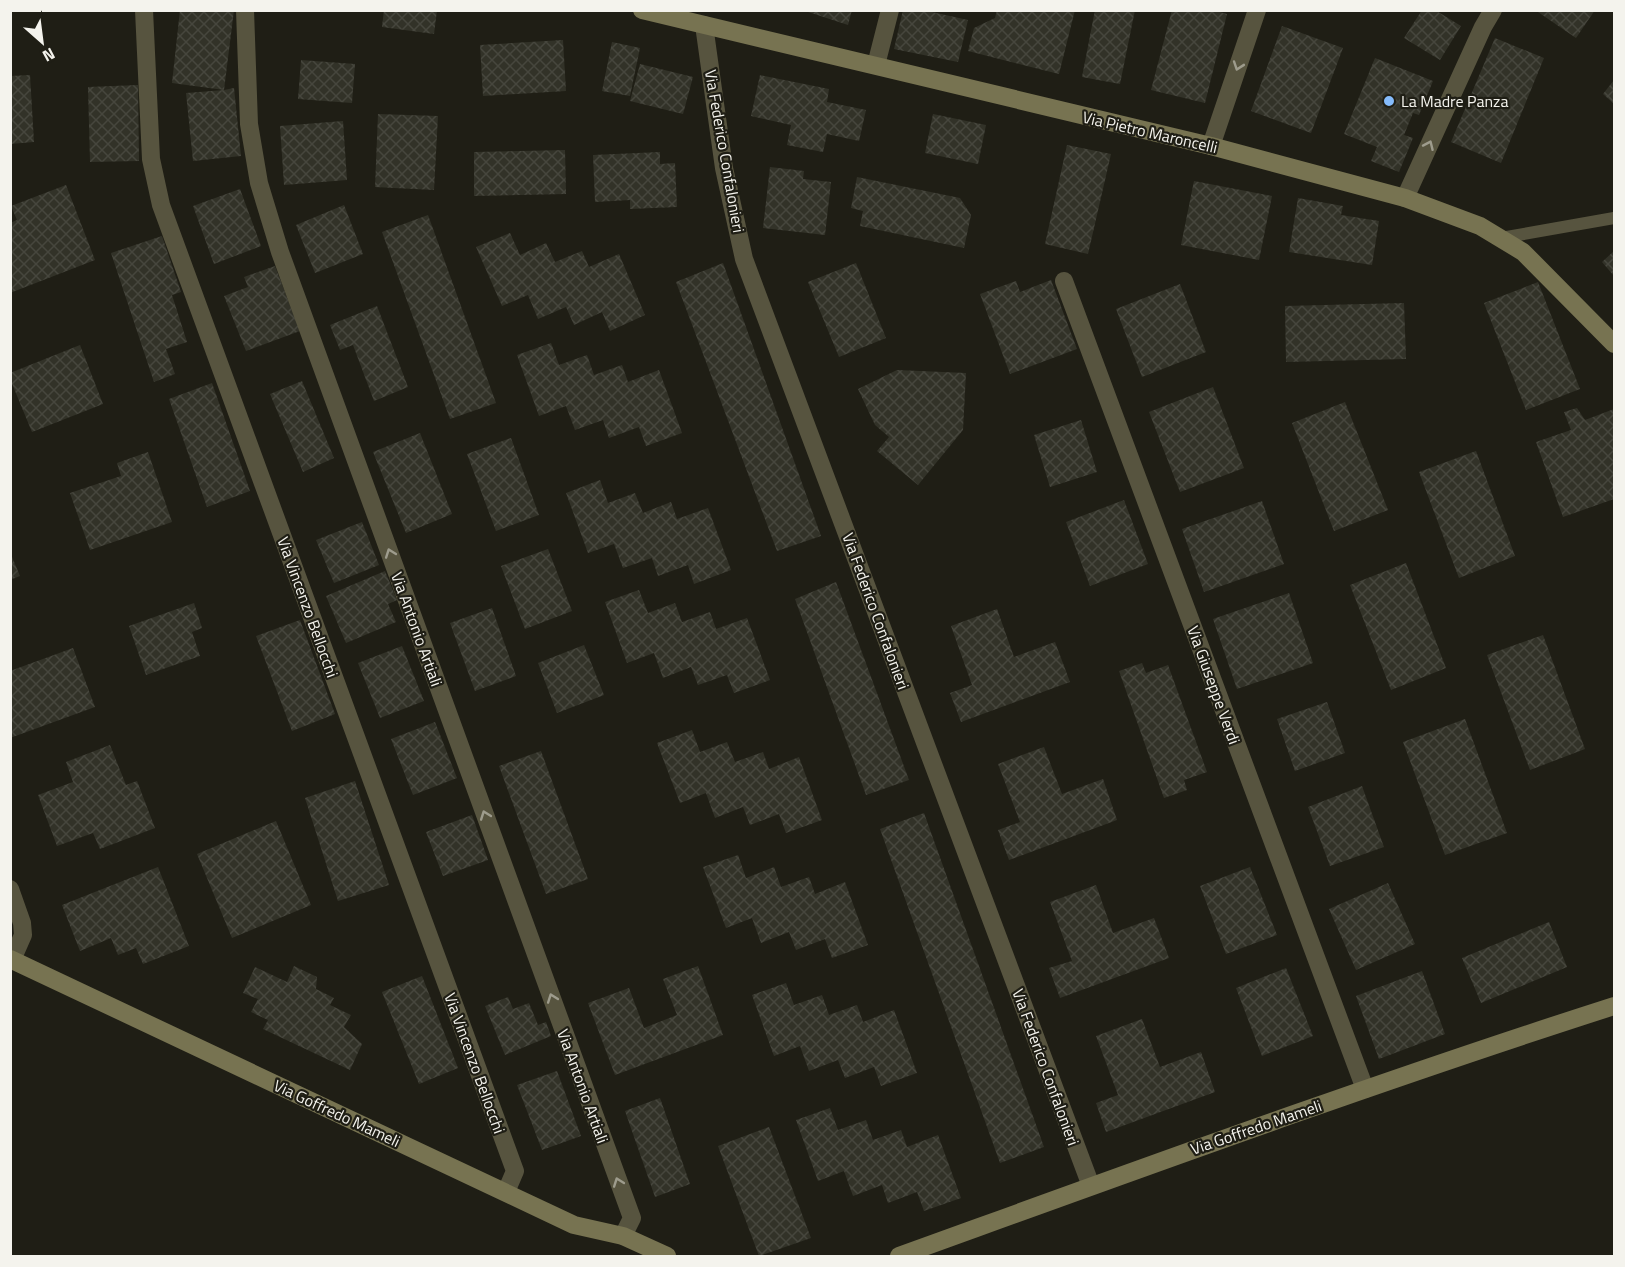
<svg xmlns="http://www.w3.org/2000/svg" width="1625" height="1267" font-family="'Titillium Web',sans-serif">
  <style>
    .building { fill: url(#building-cross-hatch) }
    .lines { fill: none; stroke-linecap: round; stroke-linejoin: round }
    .lane { stroke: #57543f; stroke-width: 12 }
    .street { stroke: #57543f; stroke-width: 18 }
    .secondary { stroke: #777351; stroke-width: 18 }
    .oneway { stroke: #9e9c8d }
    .poi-dot { fill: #85bbfb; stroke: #1f1e15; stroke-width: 2 }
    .labels { text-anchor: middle; stroke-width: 4.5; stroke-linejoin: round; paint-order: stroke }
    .poi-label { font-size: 16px; fill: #f4f3ed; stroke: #1f1e15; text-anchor: start }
    .street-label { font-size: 16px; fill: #f4f3ed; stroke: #1f1e15 }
  </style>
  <defs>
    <pattern id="building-cross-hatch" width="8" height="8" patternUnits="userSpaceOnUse" patternTransform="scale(1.5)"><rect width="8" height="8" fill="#323228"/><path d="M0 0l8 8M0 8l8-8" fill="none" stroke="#46463d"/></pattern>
  </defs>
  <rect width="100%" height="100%" fill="#1f1e15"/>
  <!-- building -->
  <path class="building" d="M180,10h54l-10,80 10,-2 7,68 -48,5 -7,-68 38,-3 -52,-7z
    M384,10h53l-3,24 -52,-7z
    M802,10h50l-4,15z
    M903,10h20l45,10 -10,42 -64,-13z
    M997,10h78l-16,64 -91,-23 6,-23 21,-10z
    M1095,10h40l-15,74 -38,-7z
    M1172,10h40l15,4 -22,89 -54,-13z
    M1422,10h13l26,16 -21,34 -36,-22z
    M1535,10h60l-19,28z
    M1282,26l61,22 -32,85 -60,-22z
    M1495,38l49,20 -43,105 -50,-21z
    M563,40l3,51 -83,5 -3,-51z
    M612,42l28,6 -10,48 -28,-5z
    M1375,58l58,23 -14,34 -6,-2 -9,22 9,3 -14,34 -28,-11 6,-14 -33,-13z
    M301,60l54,4 -3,39 -54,-4z
    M640,64l53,13 -10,37 -53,-13z
    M30,75l4,67 -24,2v-68z
    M760,75l69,14 -2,13 39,8 -7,31 -32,-7 -4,18 -36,-7 4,-20 -40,-9z
    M1614,80v24l-11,-10z
    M138,85l1,76 -49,1 -2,-75z
    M378,114l60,2 -4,74 -59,-3z
    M933,114l53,11 -8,39 -53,-11z
    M343,121l4,59 -63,5 -4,-59z
    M1067,145l44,9 -23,100 -43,-10z
    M565,150l1,44 -92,2v-44z
    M660,152v12l15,-1 2,44 -47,2v-9l-35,2 -2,-47z
    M770,167l34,4 -1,8 28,3 -6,53 -62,-7z
    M857,177l103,21 11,17 -7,33 -104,-22 3,-15 -12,-3z
    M1194,181l78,15 -13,64 -78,-15z
    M66,185l29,75 -85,33v-70l7,-3 -6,-14z
    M240,189l21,57 -47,18 -21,-58z
    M1298,198l45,8 -2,9 38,6 -7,44 -83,-13z
    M344,205l19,49 -48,19 -19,-48z
    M428,215l68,188 -46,16 -68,-187z
    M510,233l10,22 26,-12 9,19 27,-11 7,16 30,-13 26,61 -35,16 -8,-19 -28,13 -8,-18 -28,12 -10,-24 -26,11 -26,-59z
    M162,236l19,56 -9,3 15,47 -21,7 9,25 -21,8 -43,-129z
    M1614,251v25l-12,-14z
    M723,263l98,273 -44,15 -101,-269z
    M856,263l30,75 -47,19 -31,-75z
    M275,266l25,65 -54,20 -22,-55 24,-9 -4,-10z
    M1051,280l26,69 -67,25 -30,-80 36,-13 4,11z
    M1538,282l42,107 -54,21 -42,-107z
    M1180,284l26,68 -64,25 -26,-68z
    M1404,303l2,56 -120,3 -1,-56z
    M377,306l31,81 -34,14 -21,-56 -13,5 -10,-25z
    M551,343l8,22 28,-10 7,20 28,-10 6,17 31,-12 23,63 -36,13 -7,-19 -30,11 -6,-18 -28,10 -9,-24 -27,10 -22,-61z
    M80,345l23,59 -71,28 -22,-53v-6z
    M897,370l69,3 -3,57 -45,55 -41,-34 12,-14 -14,-12 -17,-36z
    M302,381l32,77 -31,14 -33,-78z
    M212,383l38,108 -43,16 -38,-108z
    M1213,387l31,81 -64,24 -31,-80z
    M1345,402l43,108 -54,21 -42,-108z
    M1577,408l8,12 29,-11v90l-51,18 -27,-75 35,-12 -7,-18z
    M1081,420l16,52 -47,15 -16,-52z
    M420,433l32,81 -46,19 -33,-81z
    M511,438l28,77 -43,16 -29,-77z
    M1476,451l39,105 -56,22 -40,-106z
    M148,452l24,70 -82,28 -20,-57 51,-17 -4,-13z
    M600,480l8,23 27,-10 8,20 28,-11 6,17 31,-11 23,62 -37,14 -6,-19 -30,11 -6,-18 -29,10 -9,-24 -26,9 -22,-60z
    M1124,500l24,64 -58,22 -24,-64z
    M1262,501l22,63 -80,28 -22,-63z
    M362,522l17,43 -45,18 -18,-43z
    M548,549l24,62 -47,18 -24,-63z
    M10,552l10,24 -10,4z
    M1406,563l40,105 -55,22 -41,-105z
    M385,571l12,29 -9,4 8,18 -50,21 -20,-47z
    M836,582l73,198 -43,15 -71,-196z
    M639,590l9,23 27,-10 7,19 28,-10 6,17 31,-11 23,62 -36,13 -7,-18 -29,10 -7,-18 -28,11 -9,-25 -27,10 -22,-61z
    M1289,593l24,70 -76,26 -24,-70z
    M194,603l8,25 -10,4 8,24 -54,19 -17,-49z
    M492,608l24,68 -41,15 -25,-68z
    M997,609l17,48 41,-15 15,40 -109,40 -11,-29 22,-8 -21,-59z
    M300,620l35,94 -43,17 -36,-95z
    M1543,635l42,114 -55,21 -43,-115z
    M584,645l20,50 -47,18 -19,-50z
    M402,646l22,55 -44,17 -22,-55z
    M73,648l22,59 -85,31v-67z
    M1142,663l4,10 22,-8 39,107 -23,8 3,10 -23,8 -45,-127z
    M1327,702l18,51 -50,18 -18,-52z
    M1465,719l42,114 -62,22 -42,-113z
    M435,722l22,56 -44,17 -22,-56z
    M692,730l8,22 27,-10 8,20 28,-10 6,17 30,-12 23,63 -36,13 -7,-19 -29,11 -7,-18 -28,11 -9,-25 -26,10 -23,-60z
    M110,745l16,40 11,-4 18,47 -55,21 -7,-16 -36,13 -19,-51 35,-13 -7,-20z
    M1044,747l18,47 41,-15 14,41 -108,40 -11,-30 22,-8 -22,-58z
    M541,751l47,128 -42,15 -47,-128z
    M355,781l34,104 -51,16 -33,-103z
    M1362,786l22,61 -54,19 -22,-59z
    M924,813l120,334 -44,16 -120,-334z
    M472,815l16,45 -45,16 -17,-44z
    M276,821l35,84 -79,33 -35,-84z
    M738,855l8,23 28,-11 7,20 28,-10 6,17 30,-12 23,63 -36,13 -7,-19 -29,11 -7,-18 -28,11 -9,-25 -26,10 -23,-61z
    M158,867l31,79 -46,18 -7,-16 -18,7 -7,-17 -31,13 -18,-46z
    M1250,867l27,68 -51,19 -26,-68z
    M1388,883l27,61 -59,26 -27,-61z
    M1096,885l17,48 41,-15 15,40 -109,40 -11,-30 23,-7 -22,-59z
    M1549,922l18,45 -86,36 -19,-45z
    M294,966l23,11 -1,12 18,9 -4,7 21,10 -7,12 18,17 -12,26 -87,-41 5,-9 -17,-8 7,-13 -15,-6 12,-26 32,15z
    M698,966l25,69 -108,40 -27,-72 41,-15 15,40 33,-13 -14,-36z
    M1286,968l27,68 -51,20 -26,-68z
    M1422,971l23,63 -66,25 -23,-63z
    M422,976l36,92 -39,16 -37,-92z
    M786,983l8,22 28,-10 7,20 28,-10 6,17 31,-12 23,63 -36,13 -7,-19 -29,11 -7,-18 -29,11 -9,-25 -26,10 -22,-61z
    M508,997l5,12 16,-6 9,22 8,-3 5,14 -46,19 -20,-49z
    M1142,1019l18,48 41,-15 14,40 -109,40 -10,-29 22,-8 -22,-59z
    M557,1071l24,65 -39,14 -25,-65z
    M660,1098l30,86 -35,13 -30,-86z
    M830,1108l8,22 28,-10 7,20 28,-10 6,17 31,-12 23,63 -37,13 -7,-19 -29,11 -6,-18 -29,11 -9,-25 -26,10 -22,-61z
    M769,1127l42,111 -52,18 -41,-110z"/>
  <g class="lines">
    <!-- lane -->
    <path class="lane" d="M1501,238l113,-20"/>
    <!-- street -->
    <path class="street" d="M144,10l7,149 10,46 354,966 -9,21
      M245,10l4,114 10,59 21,69 352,966 -9,18
      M704,25l20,143 20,91 347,927
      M876,65l14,-55
      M1211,146l46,-136
      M1405,198l78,-171 10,-17
      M1064,281l301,808
      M10,889l12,34 1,12 -11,25"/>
    <!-- secondary -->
    <path class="secondary" d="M642,10l569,136 194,52 75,28 43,26 91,92
      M10,959l564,266 49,11 44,20
      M899,1256c238,-86 475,-173 715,-250"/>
  </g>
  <!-- one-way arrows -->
  <defs><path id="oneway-chevron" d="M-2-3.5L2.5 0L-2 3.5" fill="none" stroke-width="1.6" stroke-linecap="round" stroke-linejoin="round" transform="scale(1.5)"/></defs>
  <g class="oneway">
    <use href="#oneway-chevron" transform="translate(1238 66) rotate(109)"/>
    <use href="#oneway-chevron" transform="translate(1429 145) rotate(-66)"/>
    <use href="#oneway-chevron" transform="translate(390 553) rotate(-110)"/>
    <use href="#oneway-chevron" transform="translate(485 815) rotate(-110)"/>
    <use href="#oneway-chevron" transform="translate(552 998) rotate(-110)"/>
    <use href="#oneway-chevron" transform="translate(618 1182) rotate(-110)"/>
  </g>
  <!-- markers -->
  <circle class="poi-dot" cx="1389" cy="101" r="6"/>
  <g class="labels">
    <!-- poi labels -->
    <g class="poi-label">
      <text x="1401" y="107">La Madre Panza</text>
    </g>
    <!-- street labels -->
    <g class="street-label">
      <text transform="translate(1150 132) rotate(13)" y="6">Via Pietro Maroncelli</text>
      <text transform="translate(725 151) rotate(80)" y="6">Via Federico Confalonieri</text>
      <text transform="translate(308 607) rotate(70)" y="6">Via Vincenzo Bellocchi</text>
      <text transform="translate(876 611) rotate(70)" y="6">Via Federico Confalonieri</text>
      <text transform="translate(417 629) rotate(70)" y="6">Via Antonio Artiali</text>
      <text transform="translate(1214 685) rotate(70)" y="6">Via Giuseppe Verdi</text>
      <text transform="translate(475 1063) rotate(70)" y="6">Via Vincenzo Bellocchi</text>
      <text transform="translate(1046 1067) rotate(70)" y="6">Via Federico Confalonieri</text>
      <text transform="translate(583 1086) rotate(70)" y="6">Via Antonio Artiali</text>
      <text transform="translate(337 1113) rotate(25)" y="6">Via Goffredo Mameli</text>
      <text transform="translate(1256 1127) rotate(-19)" y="6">Via Goffredo Mameli</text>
    </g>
  </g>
  <!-- border -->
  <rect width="1625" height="1267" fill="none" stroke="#f4f3ed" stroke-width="24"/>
  <!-- north arrow -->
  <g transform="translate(42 42) rotate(152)" stroke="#1f1e15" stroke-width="4.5" paint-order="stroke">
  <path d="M0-4.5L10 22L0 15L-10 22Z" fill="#f4f3ed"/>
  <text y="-9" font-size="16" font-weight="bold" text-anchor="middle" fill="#f4f3ed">N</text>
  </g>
</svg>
